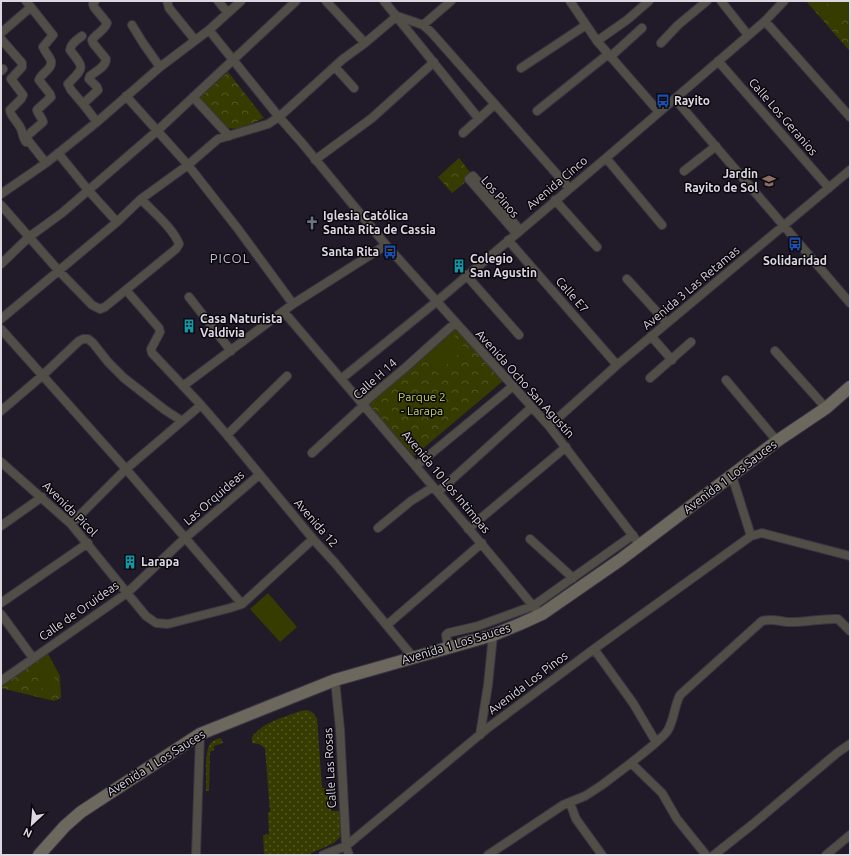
<svg xmlns="http://www.w3.org/2000/svg" width="851" height="856" font-family="Ubuntu,sans-serif">
  <style>
    .grass { fill: url(#grass-dots) }
    .park { fill: url(#park-crowns) }
    .garden { fill: #363c00 }
    .lines { fill: none; stroke-linecap: round; stroke-linejoin: round }
    .street-casing { stroke: #3b3543; stroke-width: 10 }
    .secondary-casing { stroke: #3b3543; stroke-width: 14 }
    .street { stroke: #504e46; stroke-width: 8 }
    .secondary { stroke: #6d685d; stroke-width: 12 }
    .labels { text-anchor: middle; stroke-width: 3; stroke-linejoin: round; paint-order: stroke }
    .poi-label { font-size: 12px; font-weight: bold; fill: #dcd8e2; stroke: #09070d; text-anchor: start }
    .street-label { font-size: 12px; fill: #dcd8e2; stroke: #09070d }
    .park-label { font-size: 12px; fill: #c5d550; stroke: #09070d }
    .neighbourhood-label { font-size: 13px; letter-spacing: 1px; fill: #c6bed1; stroke: #09070d }
  </style>
  <defs>
    <pattern id="grass-dots" width="8" height="8" patternUnits="userSpaceOnUse"><rect width="8" height="8" fill="#363c00"/><path d="M2 2h.1M6 6h.1" fill="none" stroke="#525725" stroke-width="1.8" stroke-linecap="round"/></pattern>
    <pattern id="park-crowns" width="20" height="18" patternUnits="userSpaceOnUse"><rect width="20" height="18" fill="#363c00"/><path d="M2 6a3 3 0 1 1 6 0M12 15a3 3 0 1 1 6 0" fill="none" stroke="#525725"/></pattern>
  </defs>
  <rect width="100%" height="100%" fill="#211b29"/>
  <!-- grass -->
  <path class="grass" d="M307,710l5,2 5,6 5,70h9v23h10l-1,26 -6,6 -27,12h-43l-1,-20 6,-1 -1,-22h2l-5,-64 -6,-4 -7,-1v-6c11,-15 32,-20 49,-26z
    M221,738l2,5 -9,3v4l-4,2 -1,39h-3c1,-12 -2,-38 4,-47 3,-4 7,-5 11,-6z"/>
  <!-- park -->
  <path class="park" d="M806,1h44v50l-3,-3z
    M228,72l36,46 -24,11 -15,-1 -27,-29z
    M459,158l14,18 -21,17 -14,-16z
    M456,329l47,52 -89,75 -47,-53z
    M47,652l13,24 1,22 -7,3 -53,-13v-3z"/>
  <!-- garden -->
  <path class="garden" d="M808,1h23l-14,11z
    M833,1h17v13l-17,14 -13,-16z
    M453,334l12,15 -28,24 -13,-14z
    M268,593l29,34 -17,15 -30,-33z
    M48,659l10,30 -14,4 -9,-29z"/>
  <g class="lines">
    <!-- street casing -->
    <g class="street-casing">
      <path id="street" d="M26,1l27,34 -10,12c2,5 7,10 8,14 2,8 -10,12 -12,19l11,14 1,3 -14,13c1,5 5,7 6,12l-16,14v3l19,24
        M95,1l-2,3 1,3 13,16c-2,7 -11,11 -15,17l1,3 13,16c0,8 -10,12 -16,17l-1,3 8,8 1,3 -15,14 14,18
        M167,1l2,7 26,32
        M218,1l10,12
        M326,1l39,42
        M384,1l95,118
        M570,1l27,40 62,71
        M721,1l27,34
        M765,21l85,96
        M132,25l11,18 17,24
        M423,25l28,-24
        M209,30l70,87 23,26 84,102 163,181 91,119
        M1,33l30,-26
        M82,36c-5,4 -11,7 -12,14 15,19 14,17 -2,34l3,6 12,14
        M1,39l21,24v4l-11,12 12,16 -2,4 -11,11c1,7 7,11 10,17 3,4 2,10 6,15
        M597,41l30,-21 22,-19
        M661,43l17,-18 29,-24
        M610,57l32,-29
        M718,61l111,127
        M335,67l19,21
        M521,68l65,-43
        M1,71l2,-2
        M126,96l62,69 50,64 55,75
        M193,97l36,39
        M675,99l175,204
        M537,111l70,-56
        M463,133l32,-29
        M58,153l30,37 29,32
        M606,158l56,67
        M315,160l57,-42 62,-56
        M684,171l32,-25
        M1,194l45,-31 51,-41 63,-55 49,-37 32,-29
        M555,200l42,47
        M1,205l57,65 34,35 8,4 5,-2 71,-58 3,-5c-6,-16 -27,-33 -38,-45
        M516,233l-47,-54 4,-3 47,54
        M508,240l109,125
        M1,264l28,-27 33,-24 95,-82 139,-130
        M466,275l53,60
        M627,279l40,44
        M126,290l33,38 1,4 -9,17 1,4 49,52 26,30 86,104 22,24 78,94
        M189,297l42,54
        M284,312c83,98 168,195 249,294l9,8
        M1,319l116,-97 24,-23 47,-34 30,-26 50,-15 11,-7 64,-58 22,-16 32,-27 26,9 8,7 138,156
        M1,329l125,140 116,135
        M651,336l21,24
        M775,351l51,57
        M650,378l41,-36
        M341,379l95,-77 170,-144 159,-137 19,-20
        M726,380l51,61
        M183,386l110,-82 93,-59
        M1,411l42,-36 36,-34 4,-2h5l5,4 15,19 16,16 41,32 17,11
        M549,426l68,-61 233,-195
        M227,435l60,-59
        M312,453l51,-47 4,-6 39,-33 49,-44
        M1,462l70,62 56,69 19,23 10,7 12,1 62,-16 12,-4 71,-65
        M416,466l97,-80
        M732,476l19,60
        M438,492l94,-85
        M71,524l55,-55 75,-64
        M1,526l41,-29
        M378,528l33,-27 22,-14
        M468,529l98,-82
        M530,539l43,39
        M1,603l87,-60
        M1,614l32,44
        M387,625l95,-82
        M448,647l-2,-12 2,-2 30,-7 55,-20 100,-71
        M594,649l39,54 23,39
        M335,680l5,49 6,117 3,9
        M1,681l126,-88 57,-54 75,-64
        M480,735l8,-50 5,-50
        M570,803l6,16 26,36
        M196,855l4,-121
        M323,855l23,-9 143,-119 105,-78 157,-113 11,-3 88,23
        M488,855l75,-50 22,-9 17,-11 29,-22
        M706,855l-29,-36 -15,-26 -31,-30c8,-7 33,-25 37,-33 6,-10 6,-23 12,-35l82,-74c11,-3 15,0 25,1 17,1 34,-4 51,-3l12,12
        M714,855l39,-31 84,-71 13,-9
        M826,855l24,-20"/>
    </g>
    <!-- secondary casing -->
    <g class="secondary-casing">
      <path id="secondary" d="M39,855l26,-29 16,-14 119,-78 135,-54 158,-45 27,-11 22,-10 78,-54 157,-119 49,-33 24,-21"/>
    </g>
    <!-- street -->
    <use href="#street" class="street"/>
    <!-- secondary -->
    <use href="#secondary" class="secondary"/>
  </g>
  <!-- icons -->
  <defs>
    <g id="bus-bare" transform="scale(1.08)"><path d="M-5-6H5V4H4V6H2V4H-2V6H-4V4H-5ZM-3.5-4V0h7V-4ZM-3.5 1.2v1.5H-2V1.2ZM2 1.2v1.5H3.5V1.2Z" fill="#1a4fb4" stroke="#09070d" stroke-width="2.5" paint-order="stroke"/></g>
    <g id="school-bare" transform="scale(1.08)"><path d="M0-5L7-2L0 1L-7-2ZM-4 1L0 2.5L4 1V4Q0 6-4 4Z" fill="#8d6e63" stroke="#09070d" stroke-width="2.5" paint-order="stroke"/></g>
    <g id="church-bare" transform="scale(1.08)"><path d="M-1.2-6h2.4v3.5h3.3v2.4h-3.3V6h-2.4V-.1h-3.3v-2.4h3.3Z" fill="#6b7280" stroke="#09070d" stroke-width="2.5" paint-order="stroke"/></g>
    <g id="building-bare" transform="scale(1.08)"><path d="M-4-6H4V6H1V3H-1V6H-4ZM-2.5-4.3h1.7v1.8h-1.7ZM.8-4.3h1.7v1.8H.8ZM-2.5-1h1.7V.8h-1.7ZM.8-1h1.7V.8H.8Z" fill="#0f9aa8" stroke="#09070d" stroke-width="2.5" paint-order="stroke"/></g>
  </defs>
  <g fill-rule="evenodd">
    <use href="#bus-bare" x="663" y="101"/>
    <use href="#school-bare" x="769" y="181"/>
    <use href="#church-bare" x="312" y="223"/>
    <use href="#bus-bare" x="795" y="244"/>
    <use href="#bus-bare" x="390" y="252"/>
    <use href="#building-bare" x="459" y="266"/>
    <use href="#building-bare" x="189" y="326"/>
    <use href="#building-bare" x="130" y="562"/>
  </g>
  <g class="labels">
    <!-- poi labels -->
    <g class="poi-label">
      <text x="674" y="105">Rayito</text>
      <text x="758" y="178" text-anchor="end">Jardin<tspan x="758" dy="14">Rayito de Sol</tspan></text>
      <text x="323" y="220">Iglesia Católica<tspan x="323" dy="14">Santa Rita de Cassia</tspan></text>
      <text x="379" y="256" text-anchor="end">Santa Rita</text>
      <text x="470" y="263">Colegio<tspan x="470" dy="14">San Agustin</tspan></text>
      <text x="795" y="265" text-anchor="middle">Solidaridad</text>
      <text x="200" y="323">Casa Naturista<tspan x="200" dy="14">Valdivia</tspan></text>
      <text x="141" y="566">Larapa</text>
    </g>
    <!-- street labels -->
    <g class="street-label">
      <text transform="translate(783 117) rotate(49)" y="4">Calle Los Geranios</text>
      <text transform="translate(557 183) rotate(-40)" y="4">Avenida Cinco</text>
      <text transform="translate(500 197) rotate(49)" y="4">Los Pinos</text>
      <text transform="translate(691 288) rotate(-40)" y="4">Avenida 3 Las Retamas</text>
      <text transform="translate(572 295) rotate(49)" y="4">Calle E7</text>
      <text transform="translate(375 379) rotate(-42)" y="4">Calle H 14</text>
      <text transform="translate(525 384) rotate(48)" y="4">Avenida Ocho San Agustín</text>
      <text transform="translate(730 477) rotate(-37)" y="4">Avenida 1 Los Sauces</text>
      <text transform="translate(446 482) rotate(50)" y="4">Avenida 10 Los Intimpas</text>
      <text transform="translate(214 498) rotate(-41)" y="4">Las Orquideas</text>
      <text transform="translate(70 509) rotate(45)" y="4">Avenida Picol</text>
      <text transform="translate(316 523) rotate(49)" y="4">Avenida 12</text>
      <text transform="translate(79 611) rotate(-35)" y="4">Calle de Oruideas</text>
      <text transform="translate(456 644) rotate(-17)" y="4">Avenida 1 Los Sauces</text>
      <text transform="translate(528 683) rotate(-37)" y="4">Avenida Los Pinos</text>
      <text transform="translate(156 763) rotate(-32)" y="4">Avenida 1 Los Sauces</text>
      <text transform="translate(330 768) rotate(-93)" y="4">Calle Las Rosas</text>
    </g>
    <!-- park labels -->
    <g class="park-label">
      <text x="422" y="401">Parque 2<tspan x="422" dy="14">- Larapa</tspan></text>
    </g>
    <!-- neighbourhood labels -->
    <g class="neighbourhood-label">
      <text x="230" y="263">PICOL</text>
    </g>
  </g>
  <!-- border -->
  <rect width="851" height="856" fill="none" stroke="#dcd8e2" stroke-width="4"/>
  <!-- north arrow -->
  <g transform="translate(32 824) rotate(206)" stroke="#09070d" stroke-width="3" paint-order="stroke">
  <path d="M0-3L7 15L0 10L-7 15Z" fill="#dcd8e2"/>
  <text y="-6" font-size="11" font-weight="bold" text-anchor="middle" fill="#dcd8e2">N</text>
  </g>
</svg>
